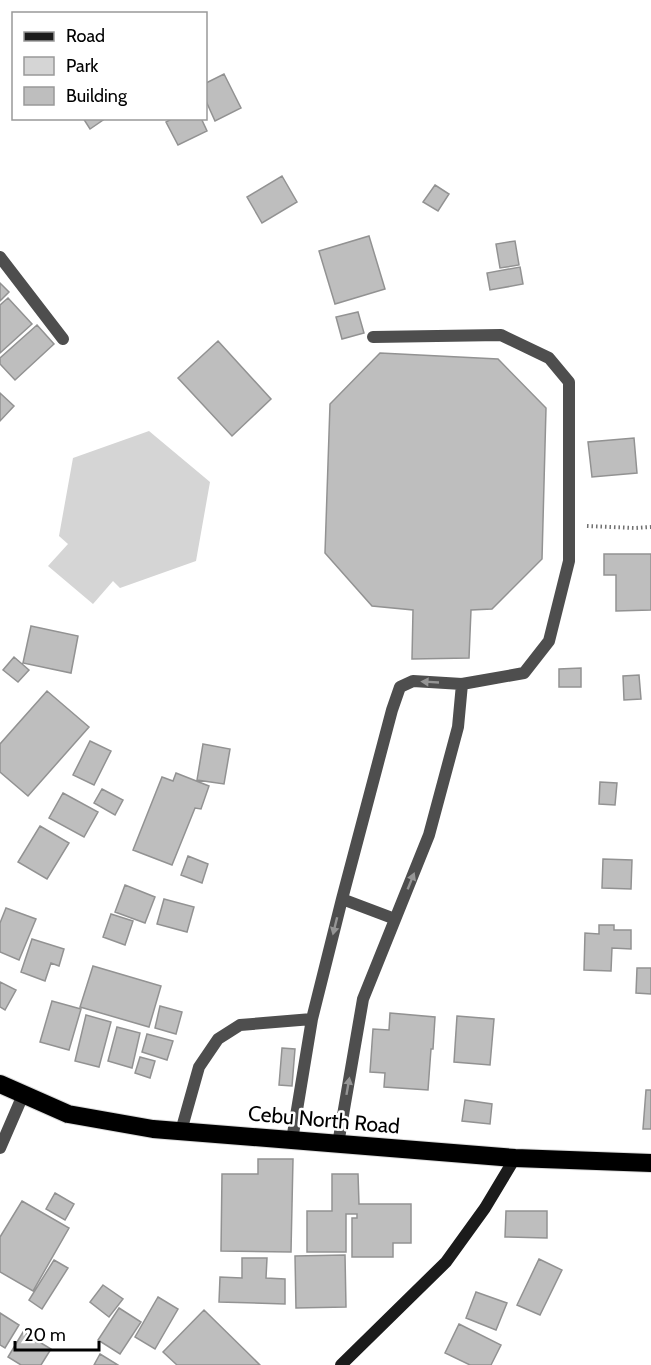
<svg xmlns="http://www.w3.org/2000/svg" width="651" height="1365" font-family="Cabin,sans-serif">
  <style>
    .green { fill: #d5d5d5 }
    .building { fill: #bebebe; stroke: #929292; stroke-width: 1.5 }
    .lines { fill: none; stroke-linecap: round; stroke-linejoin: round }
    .highway-casing { stroke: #dbdbdb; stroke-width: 20 }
    .path { stroke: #707070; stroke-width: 4; stroke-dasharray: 1.5 3; stroke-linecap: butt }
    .lane { stroke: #4e4e4e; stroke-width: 12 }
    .street { stroke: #4e4e4e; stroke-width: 12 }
    .secondary { stroke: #1b1b1b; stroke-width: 12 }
    .highway { stroke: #000; stroke-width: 18 }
    .oneway { fill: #959595 }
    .labels { text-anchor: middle; stroke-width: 5; stroke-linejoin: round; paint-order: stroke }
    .street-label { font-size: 21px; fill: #000; stroke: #fff }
  </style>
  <rect width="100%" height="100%" fill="#fff"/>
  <!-- green -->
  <path class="green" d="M149,431l61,51 -14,79 -76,27 -7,-7 -20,23 -45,-38 20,-22 -9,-8 14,-78z"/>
  <!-- building -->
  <path class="building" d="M224,74l17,34 -26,13 -9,-20v-18z
    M83,118h23l-16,11z
    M173,118h28l6,13 -29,14 -12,-23z
    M282,176l15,26 -35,21 -15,-26z
    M435,185l14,9 -11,17 -15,-9z
    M369,236l16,53 -50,15 -16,-53z
    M515,241l4,24 -19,3 -4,-24z
    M520,267l3,17 -33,6 -3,-17z
    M0,283l9,9 -9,9z
    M8,298l24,26 -32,29v-48z
    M358,312l6,21 -22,6 -6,-22z
    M37,325l17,19 -39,36 -15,-16v-6z
    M218,341l53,58 -39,37 -54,-58z
    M380,353l118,6 48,49 -4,151 -50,50 -21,1 -2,48 -57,1 1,-49 -41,-4 -47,-53 5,-149z
    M0,393l14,13 -14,15z
    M634,438l3,35 -45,4 -4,-35z
    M604,554h47v56l-35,1v-36h-12z
    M31,626l47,10 -7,37 -48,-10z
    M14,657l15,13 -11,12 -15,-12z
    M581,668v19h-22v-18z
    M639,675l2,24 -17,1 -1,-24z
    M47,691l42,36 -61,69 -28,-24v-28z
    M90,741l21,10 -17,34 -21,-10z
    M203,744l27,5 -6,35 -27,-4z
    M176,773l33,13 -8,23 -6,-1 -23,57 -39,-15 29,-73 11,4z
    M600,782l17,1 -2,22 -16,-1z
    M102,789l21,11 -8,15 -21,-12z
    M63,793l35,19 -14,25 -35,-19z
    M40,826l29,17 -22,36 -29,-17z
    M188,856l20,8 -6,19 -21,-8z
    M603,859l29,1 -1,29 -29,-1z
    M125,885l30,12 -10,26 -30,-11z
    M164,899l30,8 -7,25 -30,-8z
    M6,908l30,11 -17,41 -19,-8v-29z
    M111,914l22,7 -8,24 -22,-8z
    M599,925h15v5h17v19l-19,-1 -1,23 -27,-1 1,-37 14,1z
    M32,939l32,10 -5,17 -8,-3 -6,18 -24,-9z
    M93,966l68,20 -12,41 -69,-20z
    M637,968h14v26l-15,-1z
    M0,982l16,8 -11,20 -5,-3z
    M52,1001l29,8 -12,41 -29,-8z
    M160,1006l22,6 -6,22 -21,-6z
    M390,1013l45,4 -2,32h-2l-3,41 -44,-3 1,-14 -15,-1 3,-43 16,1z
    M86,1015l25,7 -12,45 -24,-6z
    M457,1016l37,3 -4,46 -36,-3z
    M117,1027l23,6 -8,35 -24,-7z
    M147,1034l26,7 -6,19 -25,-8z
    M282,1048l13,1 -3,37 -13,-1z
    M140,1057l15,4 -5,17 -15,-5z
    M646,1090h5v39h-8z
    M465,1100l27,4 -2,20 -28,-3z
    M258,1159h35l-2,93 -70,-1 1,-77h36z
    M332,1174h26l1,30h52v39h-18v14h-41v-39h5v-4h-11v38h-39v-41h25z
    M55,1193l19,11 -9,16 -19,-11z
    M22,1201l47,27 -36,63 -33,-19v-35z
    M506,1211h41v27l-42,-1z
    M345,1255l1,52 -50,1 -1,-52z
    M242,1258h25l-1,20 19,1v25l-66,-2 1,-25 22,1z
    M539,1259l23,11 -22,45 -23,-10z
    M54,1260l14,8 -26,41 -13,-9z
    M103,1285l20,14 -14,18 -19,-15z
    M476,1292l31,11 -11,27 -30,-12z
    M158,1297l20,12 -23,40 -20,-12z
    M119,1308l22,14 -21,32 -22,-14z
    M204,1310l56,55h-83l-14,-13z
    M0,1313l19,12 -14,23 -5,-3z
    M459,1324l42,21 -10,20h-21l-25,-12z
    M23,1332l28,17 -10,16h-20l-13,-8z
    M100,1354l18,11h-24z"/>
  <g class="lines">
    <!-- highway casing -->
    <g class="highway-casing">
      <path id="highway" d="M0,1084l68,30 85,15 362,29 136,5"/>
    </g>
    <!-- path -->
    <path class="path" d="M587,526l48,2 16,-1"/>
    <!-- lane -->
    <path class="lane" d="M373,337l128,-2 48,23 20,24v179l-20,80 -25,32 -62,11
      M342,899l53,20
      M181,1131l18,-64 19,-28 22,-14 72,-6
      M292,1140l20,-121 30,-120 50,-189 8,-23 13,-6 49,3 -4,43 -29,108 -66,164 -25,145"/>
    <!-- street -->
    <path class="street" d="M0,257l63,82
      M0,1148l23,-53"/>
    <!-- secondary -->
    <path class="secondary" d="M341,1365l105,-103 39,-54 30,-50"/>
    <!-- highway -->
    <use href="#highway" class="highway"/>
  </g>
  <!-- one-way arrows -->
  <defs><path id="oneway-solid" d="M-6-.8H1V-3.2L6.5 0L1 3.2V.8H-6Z" transform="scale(1.5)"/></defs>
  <g class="oneway">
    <use href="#oneway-solid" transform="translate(430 682) rotate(-177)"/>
    <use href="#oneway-solid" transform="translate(411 881) rotate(-68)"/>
    <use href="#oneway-solid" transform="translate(335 926) rotate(104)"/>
    <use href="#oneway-solid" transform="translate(348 1086) rotate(-80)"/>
  </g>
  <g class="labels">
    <!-- street labels -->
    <g class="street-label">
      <text transform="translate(324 1120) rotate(5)" y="7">Cebu North Road</text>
    </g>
  </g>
  <!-- legend -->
  <rect x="12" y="12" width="195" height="108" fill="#ffffff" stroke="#999999" stroke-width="1.5"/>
  <rect x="24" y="32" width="30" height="9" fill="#1b1b1b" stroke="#999999" stroke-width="1.5"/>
  <text x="66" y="42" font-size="18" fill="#000000">Road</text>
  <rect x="24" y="57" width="30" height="18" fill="#d5d5d5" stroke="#999999" stroke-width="1.5"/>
  <text x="66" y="72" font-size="18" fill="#000000">Park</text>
  <rect x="24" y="87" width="30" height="18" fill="#bebebe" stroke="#999999" stroke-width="1.5"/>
  <text x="66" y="102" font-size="18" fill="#000000">Building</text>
  <!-- scale -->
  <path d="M15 1341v9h84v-9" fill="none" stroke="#000000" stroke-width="3"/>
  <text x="24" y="1341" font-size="18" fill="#000000" stroke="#ffffff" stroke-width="4.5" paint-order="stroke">20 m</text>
</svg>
